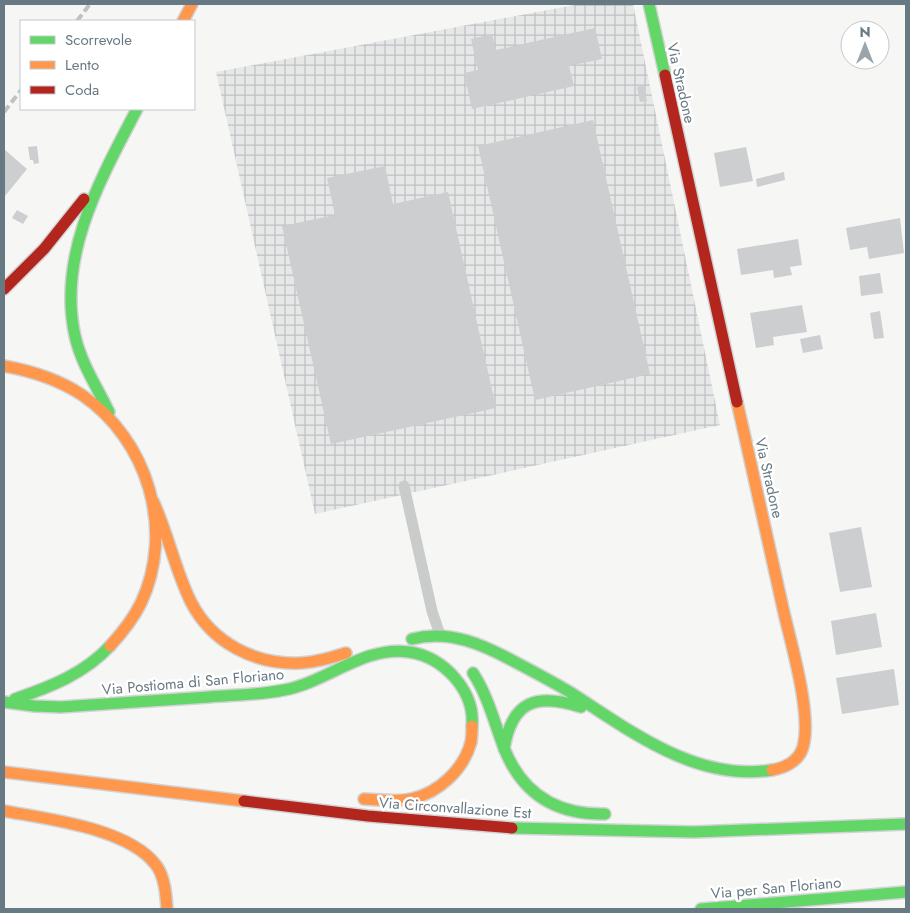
<svg xmlns="http://www.w3.org/2000/svg" width="910" height="913" font-family="Jost,sans-serif">
  <style>
    .industrial { fill: url(#industrial-grid) }
    .building { fill: #cdcecf }
    .lines { fill: none; stroke-linecap: round; stroke-linejoin: round }
    .fast-casing { stroke: #d2d3d4; stroke-width: 14 }
    .slow-casing { stroke: #d2d3d4; stroke-width: 14 }
    .jam-casing { stroke: #d2d3d4; stroke-width: 14 }
    .lane { stroke: #cacccc; stroke-width: 11 }
    .fast { stroke: #63d668; stroke-width: 11 }
    .slow { stroke: #ff974d; stroke-width: 11 }
    .jam { stroke: #b3261e; stroke-width: 11 }
    .rail { stroke: #c0c1c2; stroke-width: 4; stroke-dasharray: 8 4; stroke-linecap: butt }
    .labels { text-anchor: middle; stroke-width: 5; stroke-linejoin: round; paint-order: stroke }
    .street-label { font-size: 15px; fill: #677983; stroke: #fff }
  </style>
  <defs>
    <pattern id="industrial-grid" width="8" height="8" patternUnits="userSpaceOnUse" patternTransform="scale(1.25)"><rect width="8" height="8" fill="#e6e7e7"/><path d="M0 4h8M4 0v8" fill="none" stroke="#bec0c1"/></pattern>
  </defs>
  <rect width="100%" height="100%" fill="#f6f6f5"/>
  <!-- industrial -->
  <path class="industrial" d="M580,4h53l87,421 -405,89 -99,-442z"/>
  <!-- building -->
  <path class="building" d="M595,28l7,31 -33,7 5,20 -102,23 -8,-36 14,-3 -7,-31 21,-5 4,16z
    M644,85l3,16 -7,1 -3,-15z
    M593,120l57,254 -115,26 -57,-254z
    M37,146l2,17 -5,1 -1,-4h-3l-2,-13z
    M746,147l7,34 -33,6 -6,-34z
    M4,149l23,20 -22,27 -1,-1z
    M385,166l8,38 55,-12 48,216 -165,36 -49,-218 53,-11 -8,-37z
    M784,172l1,8 -28,7 -1,-8z
    M17,210l11,6 -5,8 -11,-6z
    M900,218l4,35 -35,6 -2,-12 -17,3 -4,-22z
    M798,239l4,26 -12,2 2,8 -18,3 -1,-8 -32,5 -4,-26z
    M880,273l3,20 -22,3 -2,-20z
    M802,305l5,27 -34,5 1,8 -18,3 -6,-35z
    M880,311l4,27 -10,1 -4,-26z
    M820,335l3,14 -20,4 -3,-14z
    M861,527l11,60 -32,5 -11,-59z
    M876,613l6,34 -46,8 -5,-34z
    M894,669l5,36 -57,9 -6,-36z"/>
  <g class="lines">
    <!-- fast casing -->
    <g class="fast-casing">
      <path id="fast" d="M649,4l16,71
        M109,412c-12,-25 -28,-49 -34,-76 -18,-81 26,-158 62,-227
        M412,639c38,-10 72,6 105,24 19,10 38,20 56,31 59,38 124,88 199,76
        M473,673c15,23 21,49 31,75 18,46 52,67 101,66
        M15,699c35,-12 69,-25 95,-53
        M4,702l30,4 27,1c49,-3 98,-7 148,-10 25,-2 50,-2 75,-7 43,-8 81,-45 125,-38 35,5 66,39 63,74
        M504,749c8,-49 33,-56 77,-42
        M512,828l182,4 212,-8
        M701,909l205,-17"/>
    </g>
    <!-- slow casing -->
    <g class="slow-casing">
      <path id="slow" d="M183,21l9,-17
        M4,366c28,5 54,13 78,29 66,45 93,135 59,208 -8,16 -19,30 -31,43
        M737,402c16,70 31,140 47,211 8,34 28,102 19,134 -4,14 -18,21 -31,23
        M153,501c15,32 22,69 38,101 21,41 64,63 110,61 16,-1 30,-5 45,-10
        M4,772l240,29
        M364,799c16,1 32,3 47,0 28,-6 53,-30 60,-57 1,-5 1,-11 1,-16
        M4,811c43,8 124,17 152,54 9,12 10,30 11,44"/>
    </g>
    <!-- jam casing -->
    <g class="jam-casing">
      <path id="jam" d="M665,75l72,327
        M4,289l40,-40 40,-50
        M244,801l124,15 144,12"/>
    </g>
    <!-- lane -->
    <path class="lane" d="M404,486l28,125 8,24"/>
    <!-- fast -->
    <use href="#fast" class="fast"/>
    <!-- slow -->
    <use href="#slow" class="slow"/>
    <!-- jam -->
    <use href="#jam" class="jam"/>
    <!-- rail -->
    <path class="rail" d="M77,21l13,-17
      M4,112l17,-22"/>
  </g>
  <g class="labels">
    <!-- street labels -->
    <g class="street-label">
      <text transform="translate(681 83) rotate(77)" y="5">Via Stradone</text>
      <text transform="translate(769 478) rotate(77)" y="5">Via Stradone</text>
      <text transform="translate(193 682) rotate(-5)" y="5">Via Postioma di San Floriano</text>
      <text transform="translate(455 808) rotate(4)" y="5">Via Circonvallazione Est</text>
      <text transform="translate(776 888) rotate(-5)" y="5">Via per San Floriano</text>
    </g>
  </g>
  <!-- border -->
  <rect width="910" height="913" fill="none" stroke="#677983" stroke-width="10"/>
  <!-- legend -->
  <rect x="20" y="20" width="175" height="90" fill="#ffffff" stroke="#c2c9cd"/>
  <rect x="30" y="36" width="25" height="8" fill="#63d668" stroke="#c2c9cd"/>
  <text x="65" y="45" font-size="15" fill="#677983">Scorrevole</text>
  <rect x="30" y="61" width="25" height="8" fill="#ff974d" stroke="#c2c9cd"/>
  <text x="65" y="70" font-size="15" fill="#677983">Lento</text>
  <rect x="30" y="86" width="25" height="8" fill="#b3261e" stroke="#c2c9cd"/>
  <text x="65" y="95" font-size="15" fill="#677983">Coda</text>
  <!-- north arrow -->
  <g transform="translate(865 45)"><circle r="24" fill="#ffffff" stroke="#c2c9cd"/>
  <path d="M0-4L9 19L0 12L-9 19Z" fill="#99a5ab"/>
  <text y="-8" font-size="14" font-weight="bold" text-anchor="middle" fill="#677983">N</text>
  </g>
</svg>
